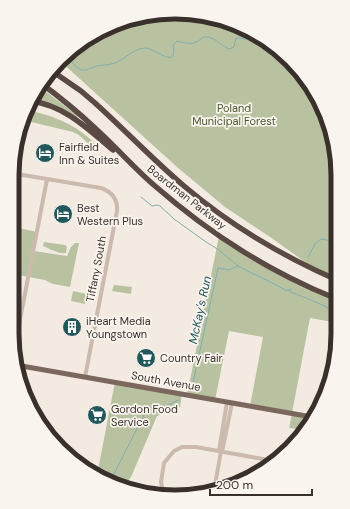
<svg xmlns="http://www.w3.org/2000/svg" width="350" height="509" font-family="'DM Sans',sans-serif">
  <style>
    .green { fill: #b8c2a1 }
    .lines { fill: none; stroke-linecap: round; stroke-linejoin: round }
    .stream { stroke: #81aeaf; stroke-width: 1 }
    .minor { stroke: #cbbaad; stroke-width: 4 }
    .major { stroke: #7b675d; stroke-width: 5 }
    .highway { stroke: #5a4a43; stroke-width: 5.5 }
    .labels { text-anchor: middle; stroke-width: 3.5; stroke-linejoin: round; paint-order: stroke }
    .park-label { font-size: 11px; fill: #4a5830; stroke: #faf4ee }
    .poi-label { font-size: 11px; fill: #3a302b; stroke: #faf4ee; text-anchor: start }
    .street-label { font-size: 11px; fill: #3a302b; stroke: #faf4ee }
    .water-label { font-size: 12px; font-style: italic; fill: #22585b; stroke: #faf4ee }
    .rim { fill: none; stroke: #3a302b; stroke-width: 5 }
  </style>
  <rect width="100%" height="100%" fill="#f3eae1"/>
  <!-- green -->
  <path class="green" d="M175,12l63,12 52,36 31,43 14,40 2,137 -18,-8 -46,-33 -48,-32 -48,-40 -118,-107 54,-36z
    M40,87l38,29 -1,1 -46,-17z
    M27,110c23,5 44,12 62,28 4,4 9,7 9,13l-3,-1 -16,-15 -6,-3 -50,-12z
    M14,227l23,5 -3,19 33,5 4,-9 4,-4h4l-9,44 -17,-3 -8,-4 -32,-6z
    M219,236l21,13 97,50 1,24 -28,-5 -18,95 20,4 -9,13 -14,-2 3,-14 -42,-8 13,-69 -34,-6 -14,69 -28,-5z
    M44,242l21,3 2,2 -1,6c-8,1 -16,-4 -23,-7z
    M114,285l18,2 -1,7 -19,-3z
    M73,291l14,3 -2,10 -14,-3z
    M115,382l67,12 -2,13 -23,9 -26,61 -8,10 -11,-2 -15,-10z"/>
  <g class="lines">
    <!-- stream -->
    <path class="stream" d="M65,56c6,4 10,12 17,14 4,1 8,-2 12,-3 7,-3 14,-1 21,-4 10,-4 19,-15 31,-15 9,0 32,23 27,-3l4,-4c5,1 13,4 19,1 4,-1 6,-6 11,-5 8,0 15,10 23,12l4,-2 2,-9c7,-1 12,5 17,-3
      M141,197l11,9 5,-1 3,1 14,13 32,23 13,8 19,16
      M336,203l-5,8 5,6
      M308,257l7,-13 6,-5 11,2 4,-6
      M289,291c2,1 13,6 15,6l23,10 1,2h4l6,2
      M192,387l26,-119 11,2 9,-4c16,9 33,15 49,25l4,-2
      M108,482l5,-6 35,-69 11,2 20,-9"/>
    <!-- minor -->
    <path class="minor" d="M15,176l8,-1 78,13c11,4 17,11 16,23l-32,166
      M14,351l33,-172
      M219,451l8,-49
      M222,452l10,-49
      M214,491l7,-40
      M167,495l-5,-8 -1,-5 3,-19 10,-12 8,-4h14l78,14"/>
    <!-- major -->
    <path class="major" d="M16,365l296,52"/>
    <!-- highway -->
    <path class="highway" d="M52,71l29,20 14,12c30,27 58,57 89,83 46,39 98,70 153,94
      M42,84c19,14 37,29 54,45 20,18 38,39 59,57 54,47 116,87 182,113
      M30,101c34,4 57,27 83,49"/>
  </g>
  <!-- icons -->
  <defs>
    <g id="hotel-disc" transform="scale(1)"><circle r="9.5" fill="#22585b" stroke="#faf4ee"/><path d="M-6-4.5h1.5V1H6V5H4.5V3h-9V5H-6ZM-4 0a1.8 1.8 0 1 1 3.6 0ZM.5 0V-2.5h3Q6-2.5 6 0Z" fill="#fff"/></g>
    <g id="building-disc" transform="scale(1)"><circle r="9.5" fill="#22585b" stroke="#faf4ee"/><path d="M-4-6H4V6H1V3H-1V6H-4ZM-2.5-4.3h1.7v1.8h-1.7ZM.8-4.3h1.7v1.8H.8ZM-2.5-1h1.7V.8h-1.7ZM.8-1h1.7V.8H.8Z" fill="#fff"/></g>
    <g id="supermarket-disc" transform="scale(1)"><circle r="9.5" fill="#22585b" stroke="#faf4ee"/><path d="M-6-5.5h2.5l.6 2H6L4.5 2H-2.5L-4.4-4H-6ZM-1.5 3.2a1.3 1.3 0 1 0 .1 0ZM3 3.2a1.3 1.3 0 1 0 .1 0Z" fill="#fff"/></g>
  </defs>
  <g fill-rule="evenodd">
    <use href="#hotel-disc" x="45" y="153"/>
    <use href="#hotel-disc" x="63" y="214"/>
    <use href="#building-disc" x="72" y="327"/>
    <use href="#supermarket-disc" x="146" y="358"/>
    <use href="#supermarket-disc" x="97" y="415"/>
  </g>
  <g class="labels">
    <!-- park labels -->
    <g class="park-label">
      <text x="234" y="112">Poland<tspan x="234" dy="13">Municipal Forest</tspan></text>
    </g>
    <!-- poi labels -->
    <g class="poi-label">
      <text x="59" y="151">Fairfield<tspan x="59" dy="13">Inn &amp; Suites</tspan></text>
      <text x="77" y="212">Best<tspan x="77" dy="13">Western Plus</tspan></text>
      <text x="86" y="325">iHeart Media<tspan x="86" dy="13">Youngstown</tspan></text>
      <text x="160" y="362">Country Fair</text>
      <text x="111" y="413">Gordon Food<tspan x="111" dy="13">Service</tspan></text>
    </g>
    <!-- street labels -->
    <g class="street-label">
      <text transform="translate(187 197) rotate(38)" y="4">Boardman Parkway</text>
      <text transform="translate(96 269) rotate(-79)" y="4">Tiffany South</text>
      <text transform="translate(166 381) rotate(10)" y="4">South Avenue</text>
    </g>
    <!-- water labels -->
    <g class="water-label">
      <text transform="translate(200 310) rotate(-78)" y="4">McKay's Run</text>
    </g>
  </g>
  <!-- crop -->
  <path d="M0 0H350V509H0ZM175 19H175A156 156 0 0 1 331 175V334A156 156 0 0 1 175 490H175A156 156 0 0 1 19 334V175A156 156 0 0 1 175 19Z" fill="#faf4ee" fill-rule="evenodd"/>
  <path class="rim" d="M175 19H175A156 156 0 0 1 331 175V334A156 156 0 0 1 175 490H175A156 156 0 0 1 19 334V175A156 156 0 0 1 175 19Z"/>
  <!-- scale -->
  <path d="M210 489v6h102v-6" fill="none" stroke="#3a302b" stroke-width="2"/>
  <text x="216" y="489" font-size="12" fill="#3a302b" stroke="#faf4ee" stroke-width="3" paint-order="stroke">200 m</text>
</svg>
